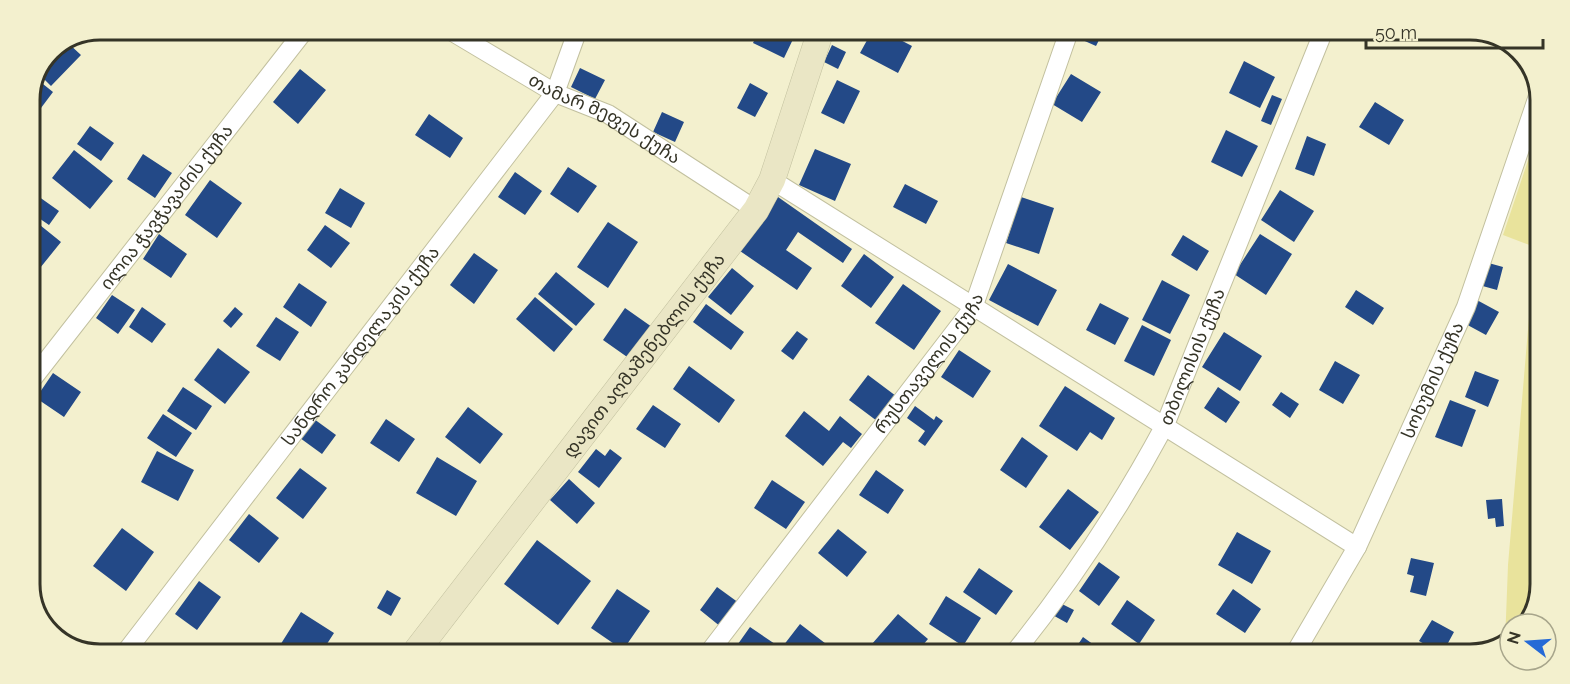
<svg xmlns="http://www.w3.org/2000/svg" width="1570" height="684" font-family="Raleway,'Noto Sans Georgian',sans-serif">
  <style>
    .green { fill: #e9e39c }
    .building { fill: #234987 }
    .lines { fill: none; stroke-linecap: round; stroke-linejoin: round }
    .street-casing { stroke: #c2c09f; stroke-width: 20 }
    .secondary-casing { stroke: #c2c09f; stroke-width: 27 }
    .street { stroke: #fff; stroke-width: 18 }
    .secondary { stroke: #eae6c5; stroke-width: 26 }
    .labels { text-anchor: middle; stroke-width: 6; stroke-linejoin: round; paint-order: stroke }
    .street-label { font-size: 18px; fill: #353427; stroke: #f3f0ce }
    .rim { fill: none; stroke: #353427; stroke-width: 3 }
  </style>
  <rect width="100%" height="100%" fill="#f3f0ce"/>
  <!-- green -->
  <path class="green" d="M1540,125l-5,485 -12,14h-13v16l-5,3 3,-78 27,-318 -32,-12z"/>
  <!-- building -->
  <path class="building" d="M758,32l38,1 -12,25 -31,-15z
    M871,33h16l25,13 -14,27 -38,-20z
    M1080,34h22l-6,12 -18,-8z
    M68,43l13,12 -30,31 -11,-11 11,-25z
    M832,45l14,7 -8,17 -14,-7z
    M1244,61l31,16 -15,31 -31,-15z
    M580,68l25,12 -10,19 -24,-12z
    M300,69l26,21 -28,34 -25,-22z
    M1071,74l30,18 -19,30 -30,-18z
    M38,80l15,12 -12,16 -11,-9z
    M837,80l23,11 -16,33 -23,-11z
    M750,83l18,10 -13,24 -18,-9z
    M1272,95l10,4 -11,26 -10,-4z
    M1375,102l29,18 -15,25 -30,-18z
    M662,112l22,10 -9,20 -22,-10z
    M429,114l34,24 -13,20 -35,-23z
    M90,126l24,17 -13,18 -24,-17z
    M1226,130l32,16 -16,31 -31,-15z
    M1307,136l19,8 -12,32 -19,-7z
    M815,149l36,15 -16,37 -36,-16z
    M74,150l39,31 -23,28 -38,-31z
    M143,154l29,19 -17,25 -28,-19z
    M568,167l29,19 -19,27 -28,-19z
    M515,172l27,19 -17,24 -27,-18z
    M210,180l32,23 -25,35 -32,-23z
    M905,184l33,17 -12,23 -33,-17z
    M340,188l25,15 -14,25 -26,-15z
    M1280,190l34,21 -20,31 -33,-22z
    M35,194l24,17 -10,14 -19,-13v-11z
    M778,197l74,52 -9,14 -45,-31 -12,18 26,18 -15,22 -57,-39z
    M1021,197l33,11 -15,46 -33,-11z
    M30,217l31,25 -25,31 -6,-5z
    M608,222l30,20 -30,46 -31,-21z
    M325,225l25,18 -19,25 -24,-18z
    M159,234l28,20 -16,24 -28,-19z
    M1260,234l32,20 -26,41 -32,-21z
    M1183,235l26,16 -12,20 -26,-16z
    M474,253l24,17 -24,34 -24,-19z
    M864,254l30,23 -23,31 -30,-22z
    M1485,262l18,5 -6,23 -18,-5z
    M1008,264l49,26 -19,36 -49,-26z
    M732,268l22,18 -23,29 -23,-18z
    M556,272l39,32 -19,22 -38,-32z
    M1162,280l28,15 -20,39 -28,-14z
    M299,283l28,19 -16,25 -28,-20z
    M903,284l38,27 -27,39 -39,-27z
    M1356,290l28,18 -11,17 -28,-18z
    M112,295l23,15 -17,24 -22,-16z
    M535,297l38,32 -19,23 -38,-33z
    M1475,299l24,13 -13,23 -24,-13z
    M1100,303l29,15 -14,27 -29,-15z
    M706,304l38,28 -13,18 -38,-28z
    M142,307l24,17 -14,19 -23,-16z
    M235,307l8,7 -12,14 -8,-7z
    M625,308l27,19 -22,32 -27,-19z
    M276,317l23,15 -19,29 -24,-15z
    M1142,325l29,15 -17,36 -30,-15z
    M797,331l11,8 -15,21 -12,-9z
    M1224,332l38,24 -22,35 -38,-24z
    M218,348l32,24 -25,32 -31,-24z
    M959,350l32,21 -18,27 -32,-21z
    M1335,361l25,14 -17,29 -24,-14z
    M689,366l46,34 -16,23 -46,-34z
    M1475,371l24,9 -11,27 -23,-10z
    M53,373l28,19 -17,25 -28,-19z
    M868,375l28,21 -19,25 -28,-21z
    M1065,386l50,32 -13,22 -12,-8 -13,19 -38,-25z
    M183,387l29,19 -16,24 -29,-19z
    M1218,387l22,15 -14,21 -22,-15z
    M1281,392l18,12 -9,14 -18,-13z
    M1450,400l26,10 -14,37 -27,-10z
    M653,405l28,19 -16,24 -29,-19z
    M915,406l19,14 2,-4 7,5 -18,25 -7,-5 7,-10 -18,-13z
    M468,407l35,27 -23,30 -35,-27z
    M804,411l25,20 11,-15 22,18 -11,14 -8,-6 -20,24 -38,-30z
    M163,414l29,19 -16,24 -29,-19z
    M314,419l22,16 -14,19 -22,-16z
    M386,419l29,20 -16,23 -29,-19z
    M1022,437l26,19 -22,32 -26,-18z
    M596,449l9,7 5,-7 12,9 -23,30 -21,-16z
    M157,451l37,19 -16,31 -37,-19z
    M437,457l40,24 -21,35 -40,-23z
    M300,468l27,20 -24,31 -27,-21z
    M876,470l28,20 -16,24 -29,-19z
    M569,479l26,24 -18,21 -27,-24z
    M772,480l33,22 -19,27 -32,-21z
    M1068,489l31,23 -29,38 -31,-23z
    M1502,499l2,27 -8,1 -1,-9 -7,1 -2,-19z
    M249,514l30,24 -20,25 -30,-23z
    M122,528l32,24 -28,39 -33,-25z
    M838,529l29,23 -20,25 -29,-24z
    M1237,532l34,19 -19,33 -34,-19z
    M537,540l54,41 -33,44 -54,-41z
    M1411,558l23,5 -8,33 -16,-4 4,-16 -7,-2z
    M1099,562l21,15 -21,29 -20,-15z
    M979,568l34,23 -17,24 -33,-23z
    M199,581l22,16 -24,33 -22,-16z
    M717,587l22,16 -18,24 -21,-17z
    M617,589l33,22 -27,39 -32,-22z
    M1233,589l28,20 -16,24 -29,-19z
    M387,590l14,8 -10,18 -14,-8z
    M946,596l35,22 -18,28 -34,-22z
    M1127,600l28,20 -16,24 -28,-20z
    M1056,601l18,9 -7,13 -18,-10z
    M301,612l33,21 -11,17h-46z
    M898,614l30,25 -11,13h-52z
    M1432,620l22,12 -12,22 -23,-13z
    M800,624l34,26 -1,2 -42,-1 -8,-5z
    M750,627l25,17 -5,7h-37z
    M1083,637l22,16 -32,-1z"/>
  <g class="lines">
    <!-- street casing -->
    <g class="street-casing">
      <g id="street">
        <path id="s1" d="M451,31l104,62 53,21 148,96"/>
        <path d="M772,180l585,367"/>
        <path id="s2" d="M30,382l274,-351"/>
        <path id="s3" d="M128,649l427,-556 22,-61"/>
        <path id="s4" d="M710,651l263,-343 95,-274"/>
        <path id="s5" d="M1015,652c57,-71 107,-147 150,-227l157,-390"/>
        <path id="s6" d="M1295,653l62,-106 109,-240 73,-214"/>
      </g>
    </g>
    <!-- secondary casing -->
    <g class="secondary-casing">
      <g id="secondary">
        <path id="s7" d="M417,650l339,-440 16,-30 48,-147"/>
      </g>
    </g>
    <!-- street -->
    <use href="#street" class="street"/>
    <!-- secondary -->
    <use href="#secondary" class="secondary"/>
  </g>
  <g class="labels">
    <!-- street labels -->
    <g class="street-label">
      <text dy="6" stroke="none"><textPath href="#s1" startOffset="177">თამარ მეფეს ქუჩა</textPath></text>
      <text dy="6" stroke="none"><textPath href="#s2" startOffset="222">ილია ჭავჭავაძის ქუჩა</textPath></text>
      <text dy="6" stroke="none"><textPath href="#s3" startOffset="382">სანდრო კანდელაკის ქუჩა</textPath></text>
      <text dy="6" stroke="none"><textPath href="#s7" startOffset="372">დავით აღმაშენებლის ქუჩა</textPath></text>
      <text dy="6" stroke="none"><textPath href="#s5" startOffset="346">თბილისის ქუჩა</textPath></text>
      <text dy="6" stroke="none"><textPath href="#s4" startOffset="362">რუსთაველის ქუჩა</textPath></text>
      <text dy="6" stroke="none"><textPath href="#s6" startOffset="306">სოხუმის ქუჩა</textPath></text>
    </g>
  </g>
  <!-- crop -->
  <path d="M0 0H1570V684H0ZM100 40H1470A60 60 0 0 1 1530 100V584A60 60 0 0 1 1470 644H100A60 60 0 0 1 40 584V100A60 60 0 0 1 100 40Z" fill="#f3f0ce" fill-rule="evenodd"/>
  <path class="rim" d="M100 40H1470A60 60 0 0 1 1530 100V584A60 60 0 0 1 1470 644H100A60 60 0 0 1 40 584V100A60 60 0 0 1 100 40Z"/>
  <!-- north arrow -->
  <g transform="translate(1528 642) rotate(287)"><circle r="28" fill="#f3f0ce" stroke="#a7a58b" stroke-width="1.5"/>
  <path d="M0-4.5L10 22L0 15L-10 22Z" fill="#256ad6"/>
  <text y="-9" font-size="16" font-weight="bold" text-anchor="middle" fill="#353427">N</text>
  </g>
  <!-- scale -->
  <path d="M1366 39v9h177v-9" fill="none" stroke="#353427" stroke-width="3"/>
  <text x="1375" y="39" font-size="18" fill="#353427" stroke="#f3f0ce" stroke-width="4.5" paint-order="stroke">50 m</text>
</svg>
